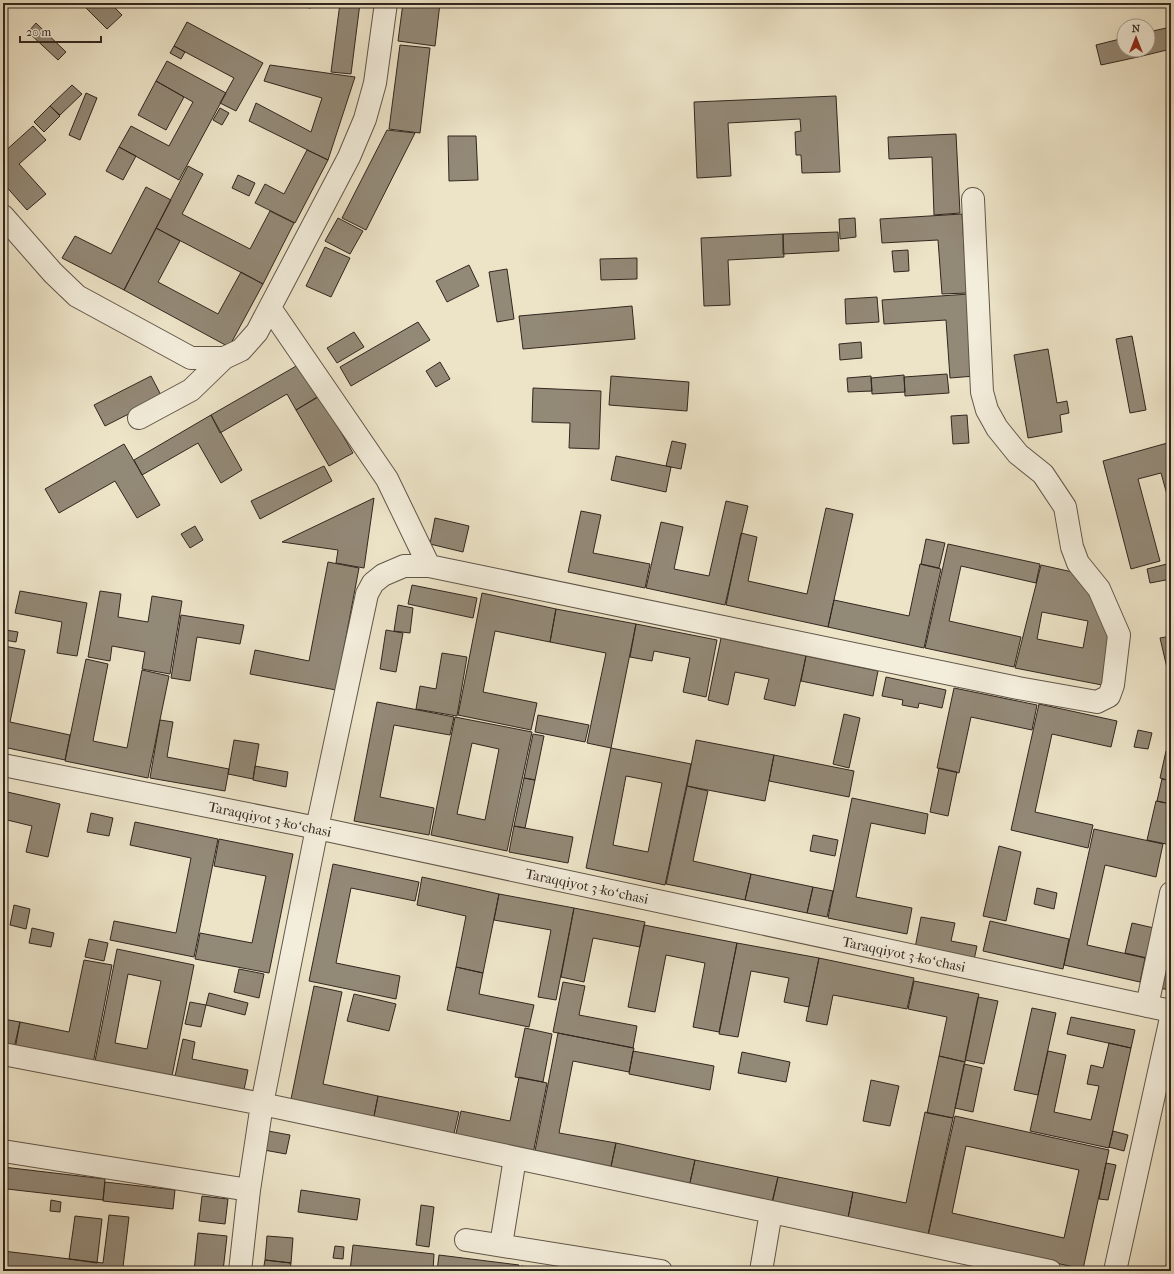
<svg xmlns="http://www.w3.org/2000/svg" width="1174" height="1274" font-family="'IM FELL French Canon',serif">
  <style>
    .building { fill: #938977; stroke: #31271f; fill-rule: evenodd }
    .lines { fill: none; stroke-linecap: round; stroke-linejoin: round }
    .minor-casing { stroke: #605649; stroke-width: 24 }
    .minor { stroke: #f3eddb; stroke-width: 22 }
    .labels { text-anchor: middle; stroke-width: 4; stroke-linejoin: round; paint-order: stroke }
    .street-label { font-size: 14px; fill: #31271f; stroke: #f3eddb }
  </style>
  <rect width="100%" height="100%" fill="#ede4c8"/>
  <filter id="stains"><feTurbulence type="fractalNoise" baseFrequency=".005" numOctaves="4"/><feColorMatrix values="0 0 0 0 .2 0 0 0 0 .09 0 0 0 0 .02 0 0 0 .5 -.17"/></filter>
  <radialGradient id="worn" r=".72"><stop offset=".6" stop-color="#630" stop-opacity="0"/><stop offset="1" stop-color="#630" stop-opacity=".3"/></radialGradient>
  <!-- building -->
  <path class="building" d="M81,3h29l12,12 -15,14z
    M271,3h40v5z
    M340,3h20l-9,71 -20,-2z
    M403,3h37l-5,43 -37,-5z
    M631,3h35v2z
    M187,22l76,41 -27,48 -16,-8 14,-25 -60,-32z
    M36,23l30,29 -8,8 -30,-28z
    M1171,27v22l-33,8 -2,-7h12v-18z
    M1124,38v12h12l2,7 -37,8 -5,-20z
    M400,45l30,3 -10,85 -31,-4z
    M174,46l11,6 -4,7 -11,-6z
    M167,61l59,32 -47,87 -60,-33 12,-21 38,20 24,-44 -37,-21z
    M270,65l85,12 -27,83 -79,-39 7,-18 55,29 11,-34 -58,-17z
    M156,81l28,16 -18,33 -28,-15z
    M72,85l10,9 -22,21 -10,-9z
    M86,93l11,5 -17,42 -11,-5z
    M836,96l4,76 -38,1 -1,-18h-5l-1,-23 6,-1 -1,-12 -72,4 3,53 -34,2 -3,-76z
    M50,106l10,10 -16,16 -10,-10z
    M220,108l9,5 -7,12 -9,-5z
    M33,126l13,14 -27,24 27,30 -19,16 -24,-27v-30z
    M387,130l28,3 -49,97 -24,-12z
    M956,134l4,79 -26,2 -2,-58 -43,2 -1,-22z
    M448,136h28l2,44 -29,1z
    M119,147l17,9 -13,24 -17,-9z
    M307,150l21,10 -33,63 -40,-20 10,-19 19,10z
    M188,166l15,8 -21,40 68,35 20,-38 24,12 -31,61 -107,-56z
    M238,175l17,8 -6,13 -17,-8z
    M146,187l25,13 -47,90 -62,-32 13,-22 36,18z
    M962,214l5,79 -25,1 -4,-54 -56,3 -2,-24z
    M338,218l25,13 -13,23 -25,-13z
    M855,218l1,19 -16,2 -1,-20z
    M156,228l24,13 -22,41 60,32 23,-42 22,12 -34,63 -105,-57z
    M838,232l1,19 -56,3v-20z
    M783,234l1,23 -56,3 2,45 -26,1 -3,-68z
    M325,247l25,11 -19,39 -25,-11z
    M908,250l1,21 -15,1 -2,-21z
    M637,258v21l-36,1 -1,-21z
    M469,265l10,21 -32,16 -11,-21z
    M507,269l7,50 -17,3 -8,-50z
    M969,294l6,82 -25,2 -4,-58 -62,4 -2,-24z
    M877,297l2,25 -33,2 -1,-25z
    M632,306l3,33 -112,10 -4,-33z
    M418,322l12,18 -79,46 -11,-19z
    M354,332l10,15 -27,16 -10,-15z
    M1132,336l14,74 -16,3 -14,-74z
    M861,342l1,16 -22,2 -1,-16z
    M1048,349l9,54 10,-2 2,12 -9,2 2,17 -34,6 -14,-83z
    M440,362l10,17 -14,8 -10,-16z
    M298,365l19,32 -21,13 -9,-16 -67,39 -9,-18z
    M947,374l2,19 -44,3 -1,-19z
    M904,375l1,17 -33,2 -1,-16z
    M151,376l11,21 -57,29 -11,-21z
    M611,376l78,6 -2,29 -78,-6z
    M871,376l1,15 -24,1 -1,-14z
    M533,388l68,3 -2,58 -30,-1 1,-25 -38,-1z
    M320,396l33,57 -24,13 -33,-56z
    M211,415l31,55 -21,13 -23,-40 -56,32 -8,-15z
    M967,415l2,28 -16,1 -2,-28z
    M672,441l14,3 -5,25 -15,-3z
    M1171,442v67l-10,-36 -23,6 22,82 -29,8 -28,-108z
    M124,444l36,61 -23,13 -22,-37 -56,32 -14,-24z
    M616,456l55,11 -5,25 -55,-12z
    M324,466l8,15 -72,38 -9,-18z
    M374,498l-10,70 -28,-5 2,-13 -56,-8z
    M726,501l22,5 -23,99 -79,-17 15,-66 22,5 -9,42 35,7z
    M826,508l27,6 -25,113 -102,-22 15,-72 16,4 -9,44 59,13z
    M581,511l20,4 -8,38 57,11 -5,24 -77,-16z
    M435,518l34,8 -6,26 -33,-8z
    M195,526l8,14 -13,8 -9,-14z
    M926,539l19,4 -6,25 -18,-4z
    M948,544l92,20 -4,19 -75,-17 -12,55 72,16 -7,30 -89,-19z
    M328,562l31,6 -23,122 -86,-16 5,-24 54,11z
    M1171,563v16l-21,4 -3,-14z
    M920,564l21,5 -17,79 -96,-21 6,-27 75,16z
    M1041,565l36,8 29,47 5,33 -4,33 -92,-18zM1042,612l46,9 -5,27 -46,-9z
    M412,585l65,13 -4,20 -65,-14z
    M20,591l67,12 -10,53 -20,-3 5,-31 -47,-9z
    M100,591l21,3 -3,23 30,5 4,-26 30,5 -12,73 -28,-5 3,-17 -33,-6 -2,15 -22,-4z
    M482,593l74,16 -6,33 -55,-11 -12,61 54,11 -6,27 -73,-15z
    M398,605l15,3 -3,25 -16,-2z
    M556,609l80,15 -25,124 -24,-5 19,-90 -56,-11z
    M181,615l63,10 -4,19 -43,-7 -7,44 -19,-3z
    M636,624l81,16 -11,57 -23,-5 7,-34 -36,-7 -2,10 -22,-4z
    M6,630l12,2 -2,10 -12,-2z
    M386,630l17,3 -7,39 -16,-3z
    M1171,636v31l-4,1 -7,-30z
    M721,638l85,18 -11,50 -31,-7 5,-20 -34,-7 -7,33 -20,-5z
    M4,646l21,4 -15,72 60,13 -5,25 -62,-13v-95z
    M442,653l25,4 -10,59 -41,-7 4,-23 16,3z
    M806,656l72,15 -5,25 -72,-15z
    M86,659l22,5 -15,77 34,7 15,-78 27,6 -21,102 -83,-17z
    M886,677l60,13 -4,18 -23,-5 -1,5 -16,-3 1,-5 -21,-4z
    M954,688l83,17 -5,25 -61,-13 -12,56 -22,-5z
    M377,702l77,15 -4,18 -56,-10 -14,72 54,11 -5,27 -75,-14z
    M1039,704l78,17 -6,26 -59,-13 -17,78 58,13 -5,23 -77,-18z
    M844,714l16,4 -11,50 -16,-4z
    M538,715l51,10 -4,17 -50,-10z
    M455,717l77,15 -25,119 -76,-16zM472,743l27,6 -14,71 -28,-6z
    M160,720l13,2 -6,35 62,12 -4,22 -75,-13z
    M1138,730l14,3 -4,16 -14,-2z
    M533,734l11,2 -9,44 -11,-2z
    M234,740l25,4 -6,35 -25,-5z
    M696,740l78,15 -9,46 -78,-15z
    M611,748l80,16 -26,121 -79,-17zM626,776l36,7 -14,69 -35,-7z
    M1166,751l5,1v29l-11,-3z
    M774,755l80,16 -5,26 -80,-16z
    M255,766l33,6 -2,15 -33,-7z
    M939,768l18,4 -9,44 -18,-4z
    M524,778l11,2 -10,48 -11,-2z
    M1162,779l9,2v23l-14,-3z
    M687,786l21,5 -15,70 58,13 -6,26 -79,-16z
    M3,791l57,13 -12,53 -22,-5 6,-26 -29,-7z
    M852,798l76,16 -3,20 -54,-11 -15,74 56,11 -5,26 -79,-16z
    M1156,801l15,3v41l-24,-5z
    M91,813l22,5 -4,18 -22,-4z
    M135,822l83,17 -24,118 -84,-17 4,-19 62,12 15,-75 -61,-13z
    M514,826l59,11 -5,26 -59,-11z
    M1094,829l69,15 -7,33 -51,-12 -18,80 58,13 -5,24 -76,-17z
    M813,835l25,5 -3,16 -25,-5z
    M219,839l74,15 -24,119 -74,-14 5,-26 52,10 14,-67 -52,-10z
    M999,846l22,6 -15,69 -23,-5z
    M333,864l86,18 -4,19 -64,-13 -15,75 64,13 -4,23 -87,-18z
    M751,874l62,13 -6,26 -62,-13z
    M422,877l77,17 -16,79 -27,-6 10,-51 -49,-11z
    M813,887l20,4 -6,26 -20,-4z
    M1037,888l20,5 -3,16 -20,-5z
    M499,894l75,14 -18,92 -18,-3 13,-67 -57,-10z
    M14,905l16,4 -4,20 -16,-4z
    M574,908l71,14 -5,25 -47,-9 -9,44 -23,-5z
    M921,917l34,6 -4,18 26,5 -3,14 -59,-12z
    M990,921l79,18 -6,30 -80,-18z
    M1132,923l22,5 -7,30 -22,-5z
    M1171,924v66l-13,-2z
    M644,925l93,18 -18,89 -26,-5 12,-64 -39,-8 -11,57 -27,-5z
    M32,928l22,5 -3,14 -22,-4z
    M89,939l19,4 -4,18 -19,-4z
    M737,943l82,15 -10,49 -25,-5 5,-24 -38,-7 -13,66 -19,-3z
    M117,949l77,16 -23,116 -77,-15zM128,974l33,7 -14,68 -32,-6z
    M819,958l95,20 -7,31 -74,-14 -6,30 -21,-4z
    M84,960l28,5 -19,99 -78,-15 5,-27 49,10z
    M456,967l27,6 -4,21 55,11 -5,22 -82,-17z
    M239,969l25,5 -5,24 -25,-6z
    M914,981l65,13 -14,68 -26,-6 8,-39 -39,-8z
    M563,982l22,4 -6,29 58,11 -4,22 -80,-16z
    M314,986l28,6 -19,92 55,12 -5,25 -83,-17z
    M209,993l39,10 -3,12 -39,-10z
    M354,994l42,10 -7,27 -42,-10z
    M978,997l20,4 -14,63 -19,-4z
    M190,1002l16,3 -5,22 -16,-3z
    M1032,1008l24,5 -18,82 -24,-5z
    M1071,1017l64,13 -4,18 -64,-14z
    M3,1019l17,3 -6,26 -11,-2z
    M525,1028l27,6 -9,48 -28,-5z
    M558,1033l76,15 -5,24 -56,-11 -14,72 57,10 -6,28 -76,-15z
    M183,1039l12,3 -3,17 56,11 -5,25 -69,-14z
    M1109,1043l22,5 -22,100 -79,-17 18,-80 18,4 -12,57 37,8 8,-34 -12,-2 4,-19 12,3z
    M633,1051l81,15 -4,24 -81,-16z
    M742,1052l48,10 -4,20 -48,-9z
    M939,1056l26,6 -12,56 -26,-5z
    M964,1064l18,4 -9,44 -18,-4z
    M519,1077l28,6 -14,71 -78,-16 6,-27 49,10z
    M871,1080l28,6 -9,40 -27,-5z
    M378,1096l81,16 -6,26 -80,-17z
    M925,1112l28,6 -25,117 -80,-17 5,-26 53,11z
    M955,1116l154,34 -26,119 -155,-34zM966,1146l113,24 -15,68 -112,-25z
    M268,1131l22,4 -4,19 -22,-4z
    M1113,1131l15,4 -4,16 -15,-4z
    M616,1143l79,17 -6,27 -79,-16z
    M695,1160l83,17 -6,27 -83,-17z
    M1106,1163l10,2 -8,35 -9,-1z
    M3,1167l102,12 -2,21 -96,-11 -4,35z
    M778,1177l75,15 -5,26 -76,-16z
    M105,1182l70,8 -2,19 -70,-8z
    M301,1190l59,9 -3,21 -59,-8z
    M202,1196l26,3 -3,25 -26,-3z
    M51,1200l10,2 -1,10 -10,-1z
    M421,1205l13,2 -5,40 -13,-2z
    M109,1215l20,2 -6,50 33,4h-153v-20l100,12z
    M75,1216l27,3 -5,44 -28,-4z
    M198,1233l29,3 -4,35h-29z
    M267,1236l26,2 -2,25 -26,-3z
    M1171,1241v30h-6z
    M353,1245l81,9 -1,17h-83z
    M335,1246l9,1 -1,12 -10,-1z
    M439,1255l80,10v6h-82z
    M265,1260l26,3 -1,8h-27z
    M521,1266l40,5h-41z"/>
  <g class="lines">
    <!-- minor casing -->
    <g class="minor-casing">
      <path id="minor" d="M3,216l50,57 24,23 114,62h33l17,-8 16,-18 92,-175 16,-38 10,-36 11,-80
        M270,308l117,171 42,87
        M139,418l52,-28 33,-32
        M3,765l314,63 854,183
        M1147,1006l24,-113
        M3,1054l259,50 788,167
        M3,1151l246,39
        M466,1240l195,31
        M501,1245l14,-87
        M240,1271l9,-81 13,-86 55,-276 50,-234 6,-11 10,-8 21,-9h25l589,122 79,14 12,-6 4,-11 6,-50 -20,-46 -21,-26 -6,-16 -7,-40 -22,-33 -25,-20 -21,-26 -10,-18 -5,-18 -9,-193
        M761,1271l10,-59
        M1115,1271l56,-253"/>
    </g>
    <!-- minor -->
    <use href="#minor" class="minor"/>
  </g>
  <g class="labels">
    <!-- street labels -->
    <g class="street-label">
      <text transform="translate(270 819) rotate(12)" y="5">Taraqqiyot 3-koʻchasi</text>
      <text transform="translate(587 886) rotate(12)" y="5">Taraqqiyot 3-koʻchasi</text>
      <text transform="translate(904 954) rotate(12)" y="5">Taraqqiyot 3-koʻchasi</text>
    </g>
  </g>
  <!-- margin -->
  <rect width="1174" height="1274" fill="none" stroke="#ede4c8" stroke-width="16"/>
  <rect x="4" y="4" width="1166" height="1266" fill="none" stroke="#31271f" stroke-width="2"/>
  <rect x="8" y="8" width="1158" height="1258" fill="none" stroke="#31271f"/>
  <!-- north arrow -->
  <g transform="translate(1136 38)"><circle r="19" fill="#f3eddb" stroke="#a59e90"/>
  <path d="M0-3L7 15L0 10L-7 15Z" fill="#8f2418"/>
  <text y="-6" font-size="11" font-weight="bold" text-anchor="middle" fill="#31271f">N</text>
  </g>
  <!-- scale -->
  <path d="M20 36v6h81v-6" fill="none" stroke="#31271f" stroke-width="2"/>
  <text x="26" y="36" font-size="12" fill="#31271f" stroke="#f3eddb" stroke-width="3" paint-order="stroke">20 m</text>
  <rect width="100%" height="100%" filter="url(#stains)"/>
  <rect width="100%" height="100%" fill="url(#worn)"/>
</svg>
